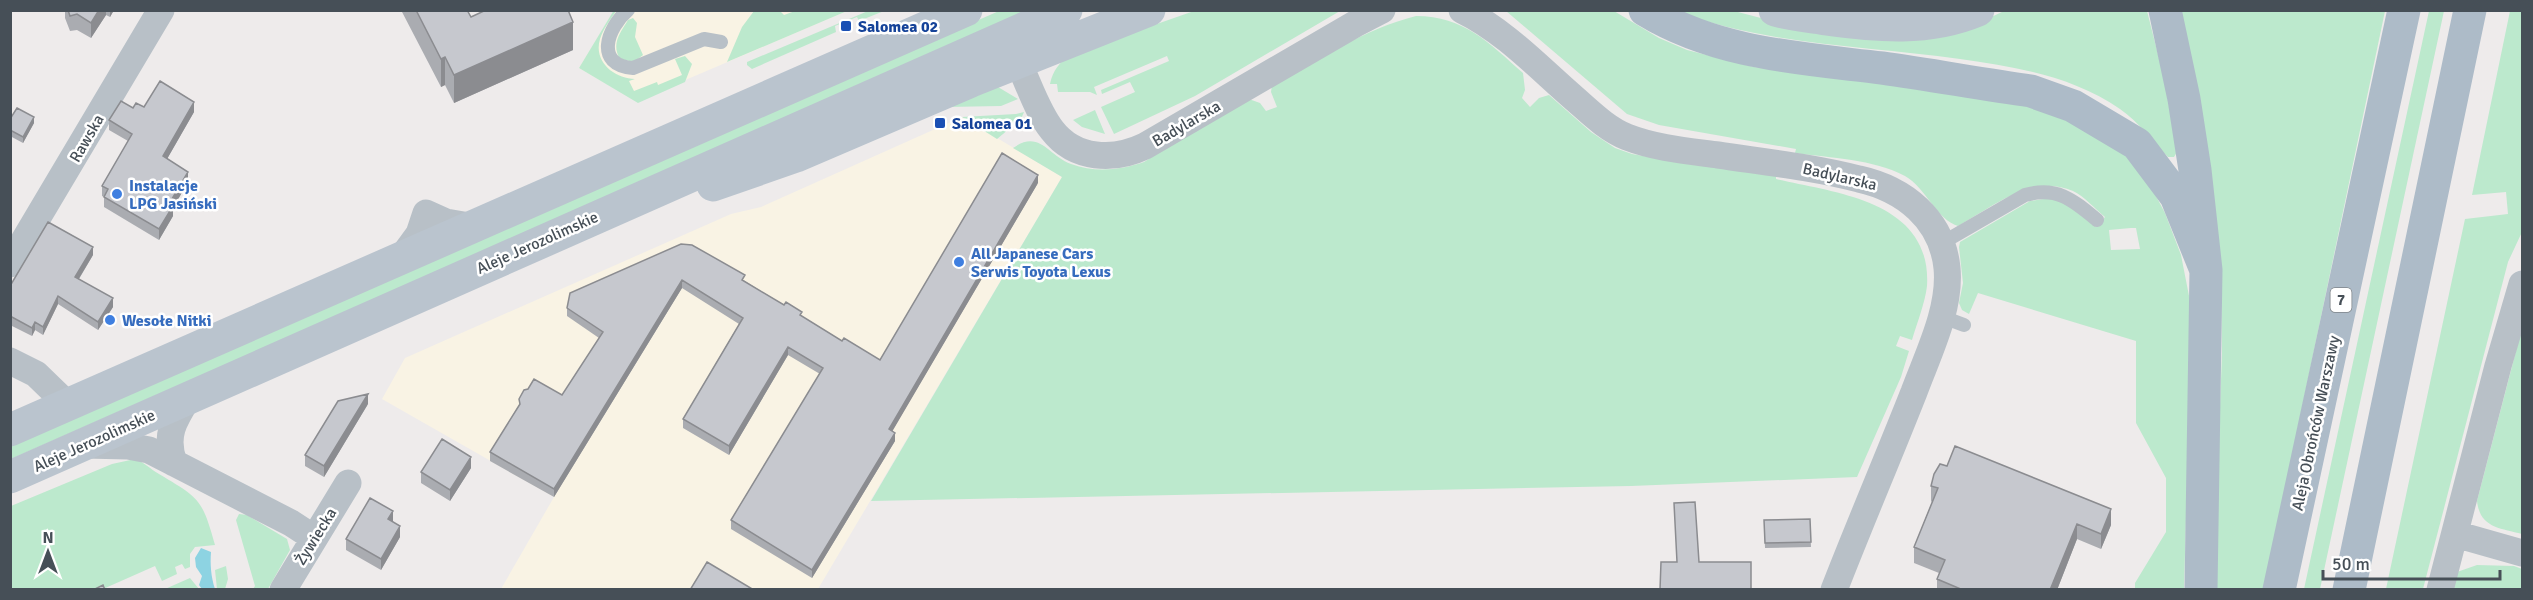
<svg xmlns="http://www.w3.org/2000/svg" width="2533" height="600" font-family="Signika,sans-serif">
  <style>
    .commercial { fill: #f9f3e4 }
    .green { fill: #bce9cd; fill-rule: evenodd }
    .water { fill: #8dd3e2 }
    .lines { fill: none; stroke-linecap: round; stroke-linejoin: round }
    .service { stroke: #b8c0c7; stroke-width: 14 }
    .minor { stroke: #b8c0c7; stroke-width: 27 }
    .secondary { stroke: #bac4ce; stroke-width: 33 }
    .primary { stroke: #adbbc8; stroke-width: 33 }
    .wall { fill: #aaacb1 }
    .shaded-wall { fill: #8b8c90 }
    .building { fill: #c6c8ce; stroke: #8b8c90; stroke-width: 1.5 }
    .transit-dot { fill: #1a4fb4; stroke: #fff; stroke-width: 2 }
    .shop-dot { fill: #3f7fe0; stroke: #fff; stroke-width: 2 }
    .labels { text-anchor: middle; stroke-width: 5; stroke-linejoin: round; paint-order: stroke }
    .shield { fill: #fff; stroke: #7e8489; stroke-width: 1.5 }
    .shield-label { font-size: 15px; font-weight: bold; fill: #464f57 }
    .transit-label { font-size: 16px; font-weight: bold; fill: #164399; stroke: #fff; text-anchor: start }
    .street-label { font-size: 16px; fill: #464f57; stroke: #fff }
    .shop-label { font-size: 16px; font-weight: bold; fill: #366cbe; stroke: #fff; text-anchor: start }
  </style>
  <rect width="100%" height="100%" fill="#eeebeb"/>
  <!-- commercial -->
  <path class="commercial" d="M614,11h233l-211,90 -57,-33z
    M962,117l100,60 -244,412h-317l53,-92 -172,-98 23,-41 326,-144 30,-7z"/>
  <!-- green -->
  <path class="green" d="M614,10l2,1c-5,8 -13,18 -16,28 -7,23 15,40 35,40l-6,2 5,10 23,-9 1,3 24,-10 -7,-16 10,-3 7,8 -7,18 -47,21 -59,-35z
    M754,11h26l4,4 11,-4h52l-120,51 15,-35z
    M868,11h16l-25,10 -2,-4 -22,9 1,6 -84,37 -5,-4v-3z
    M999,11h31l-1019,448 -1,-14z
    M1194,11h146l-145,85 -81,38 -13,-27 34,-15 -5,-10 -28,12 -1,-4 68,-29 -2,-5 -73,31 3,8 -7,-3h-32l-1,-8h-7c3,-14 9,-21 21,-30z
    M1506,11h108l45,27 28,12 67,17 262,34 74,27 51,40 24,45 16,42 9,46v75l-6,213h-49v-6l31,-51v-54l-30,-55v-82l-158,-48 -9,21 -7,-4 -3,-7 4,-20 -4,-36 1,-5 70,-41 20,-3 14,3 32,26 9,-10c-10,-8 -21,-21 -32,-26 -41,-18 -80,16 -115,35 -21,-6 -32,-38 -53,-50 -32,-17 -74,-18 -110,-23l1,-4 -137,-24 -32,-11zM2131,228h5l4,21 -29,1 -2,-20z
    M1676,11h58l46,12 203,-2 21,-10h143l17,67 13,74 -3,5h-6c-16,-16 -29,-35 -48,-48 -48,-33 -104,-42 -160,-50 -95,-13 -194,-14 -284,-48z
    M2179,11h206l-121,578h-51l9,-235 -1,-90z
    M2429,11h15l-124,578h-16z
    M2510,11h12v221l-14,30 -85,327h-37l79,-370 43,-5 -2,-22 -34,3z
    M1416,16c48,0 73,27 107,57l2,17 -3,8 8,9 9,-9 10,-3 42,37 24,16 17,6 51,9 93,10v6c61,14 156,22 151,107 -2,17 -10,37 -15,54l-12,-4 -4,10 13,5 -8,26 -44,100 -226,9 -760,15 191,-324 -49,-29c27,-19 35,8 58,16 25,9 49,6 73,-2l102,-64 14,5 6,8 11,-4 -6,-15 1,-7c46,-25 92,-56 144,-69z
    M633,18l4,5 -2,14 8,18 -9,7 -14,-3c-9,-15 0,-26 8,-39z
    M998,87l20,12 -17,7 -55,1z
    M1095,110l10,24 -23,-7 -9,-7z
    M1024,112l-3,7 -24,20 -35,-22 54,-3z
    M2522,328v206c-22,-6 -42,-6 -45,-33z
    M135,459c9,3 15,10 24,15 40,24 43,24 56,71l-20,2 -5,7v13l-5,2 -3,-5 -7,3 2,7 -15,7 -7,-15 -52,23 -92,1v-84l101,-42z
    M239,514l8,1 40,24 3,11 -22,39h-15l2,-3 -19,-66z
    M2477,565l37,1 8,3v20l-69,1 4,-18z
    M226,566l2,13 -3,10h-8l-2,-19z
    M190,578l9,11h-34z"/>
  <!-- water -->
  <path class="water" d="M201,548l10,4c-1,12 0,25 4,37h-13l-3,-4 3,-9 -6,-9 -1,-9z"/>
  <g class="lines">
    <!-- service -->
    <path class="service" d="M628,10c-21,18 -34,55 5,58l71,-29 17,3
      M1942,243l83,-48c32,-9 48,5 72,25
      M1940,316l24,9"/>
    <!-- minor -->
    <path class="minor" d="M1462,10c43,21 77,58 113,89 16,14 32,30 52,38 28,11 61,14 91,18 47,7 95,12 141,24 45,10 83,40 88,89 4,41 -19,86 -33,124 -26,66 -54,131 -80,198
      M1018,62c11,22 19,49 34,68 23,30 62,31 93,16l210,-122 27,-14
      M400,260l19,-26 7,-21 20,9 29,5
      M10,264l151,-254
      M10,361l26,13 32,31
      M84,445l44,1 21,4 142,73 23,15
      M174,463c-10,-27 0,-43 14,-65
      M2455,534l67,19
      M283,590l65,-107
      M2440,590l58,-224 24,-82"/>
    <!-- secondary -->
    <path class="secondary" d="M1775,10c17,5 34,6 51,9 51,7 102,12 152,-9
      M713,185l83,-29 175,-75 178,-71
      M10,430l956,-420
      M10,477l1056,-467"/>
    <!-- primary -->
    <path class="primary" d="M1645,10c72,44 155,48 237,58 50,7 99,16 149,23l42,15 64,38 39,52 30,74
      M2165,10l19,89 11,71 11,100 -5,320
      M2279,590l125,-580
      M2349,590l121,-580"/>
  </g>
  <!-- wall -->
  <path class="wall" d="M65,10h49l-4,7 -4,-2 -15,23 -14,-8 -7,1 -5,-13z
    M401,10h66l4,7 102,33 -119,53 -9,-18 -4,2z
    M144,107l50,5 -27,47 21,23 -15,26v8l-14,24 -55,-33v-10l-2,-1v-10l26,-45 -19,-11v-10l24,-12z
    M10,119l24,4 -11,20 -13,-7z
    M1038,183l-146,248 3,10 -83,137 -81,-49v-9l89,-146 -32,-19 -59,100 -46,-27v-9l56,-95 -57,-36 -128,209 -64,-36v-9l29,-47v-6l43,-4 37,-57 -32,-22v-8l114,-64 64,37 97,60 38,19z
    M93,255l-14,24 34,28 -15,23 -40,-26 -15,31 -8,-5 -3,6 -22,-11v-39z
    M368,404l-44,73 -19,-11v-11z
    M471,468l-21,33 -29,-18v-11z
    M1931,486l180,39 -10,24 -24,-10 -20,51h-120v-11l2,-6 -25,-10v-16l18,-45 -1,-1z
    M1810,519l1,28 -46,1 -1,-28z
    M393,522l7,15 -19,33 -35,-20v-11z"/>
  <!-- shaded-wall -->
  <path class="shaded-wall" d="M99,10h7v5l-15,23v-15z
    M110,10h4l-4,7z
    M573,22v28l-119,53v-28z
    M445,57v28l-4,2v-28z
    M194,102v10l-31,54v-10z
    M34,117v6l-11,20v-6z
    M188,172v10l-15,26v8l-14,24v-11l10,-25z
    M1038,175v8l-149,254v-8z
    M93,247v8l-18,30v-8z
    M682,280v8l-128,209v-8z
    M58,296v8l-15,31v-8z
    M113,298v9l-15,23v-8z
    M35,322v8l-3,6v-8z
    M788,347v8l-59,100v-9z
    M368,394v10l-44,73v-11z
    M895,433v8l-83,137v-8z
    M471,457v11l-21,33v-11z
    M2111,509v16l-10,24v-15z
    M393,511v11l-5,-3z
    M2077,524v15l-20,51h-7z
    M400,526v11l-19,33v-11z"/>
  <!-- building -->
  <path class="building" d="M68,10h31l-8,13 -14,-9 -7,2z
    M416,10h51l4,7 15,-7h82l5,12 -119,53 -9,-18 -4,2z
    M160,81l34,21 -31,54 25,16 -19,32 4,2 -14,23 -55,-32 4,-8 -6,-3 30,-52 -23,-14 12,-19 12,7 3,-5 8,4z
    M17,108l17,9 -11,20 -13,-7v-11z
    M1002,153l36,22 -149,254 6,4 -83,137 -81,-50 92,-152 -35,-21 -59,99 -46,-27 60,-101 -61,-38 -128,209 -64,-37 30,-48 -1,-5 5,-9 4,-1 6,-10 28,16 41,-63 -36,-24 3,-15 111,-49 11,1 53,30 -3,5 42,25 2,-3 16,10 -2,3 42,26 2,-3 36,22z
    M48,222l45,25 -18,30 38,21 -15,24 -40,-26 -15,31 -8,-5 -3,6 -22,-12v-30z
    M368,394l-44,72 -19,-11 33,-54z
    M442,439l29,18 -21,33 -29,-18z
    M1955,446l156,63 -10,25 -24,-10 -27,66h-87l-26,-11 8,-19 -31,-13 24,-59 -7,-2 3,-12 6,-10 7,2z
    M370,498l23,13 -5,8 12,7 -19,33 -35,-20z
    M1695,502l4,60h52v28h-91l1,-28h16l-3,-59z
    M1810,519l1,23 -46,1 -1,-23z
    M707,562l47,28h-64z
    M103,585l2,5h-12z"/>
  <!-- markers -->
  <g class="transit-dot">
    <rect x="840" y="20" width="12" height="12" rx="3"/>
    <rect x="934" y="117" width="12" height="12" rx="3"/>
  </g>
  <g class="shop-dot">
    <circle cx="117" cy="194" r="6"/>
    <circle cx="959" cy="262" r="6"/>
    <circle cx="110" cy="320" r="6"/>
  </g>
  <g class="labels">
    <!-- shield labels -->
    <rect class="shield" x="2330.5" y="288" width="21" height="24" rx="4.5"/>
    <g class="shield-label">
      <text x="2341" y="305">7</text>
    </g>
    <!-- transit labels -->
    <g class="transit-label">
      <text x="858" y="32">Salomea 02</text>
      <text x="952" y="129">Salomea 01</text>
    </g>
    <!-- street labels -->
    <g class="street-label">
      <text transform="translate(1186 123) rotate(-30)" y="6">Badylarska</text>
      <text transform="translate(86 138) rotate(-60)" y="6">Rawska</text>
      <text transform="translate(1840 176) rotate(13)" y="6">Badylarska</text>
      <text transform="translate(537 242) rotate(-24)" y="6">Aleje Jerozolimskie</text>
      <text transform="translate(2315 423) rotate(-78)" y="6">Aleja Obrońców Warszawy</text>
      <text transform="translate(94 440) rotate(-24)" y="6">Aleje Jerozolimskie</text>
      <text transform="translate(315 536) rotate(-58)" y="6">Żywiecka</text>
    </g>
    <!-- shop labels -->
    <g class="shop-label">
      <text x="129" y="191">Instalacje<tspan x="129" dy="18">LPG Jasiński</tspan></text>
      <text x="971" y="259">All Japanese Cars<tspan x="971" dy="18">Serwis Toyota Lexus</tspan></text>
      <text x="122" y="326">Wesołe Nitki</text>
    </g>
  </g>
  <!-- border -->
  <rect width="2533" height="600" fill="none" stroke="#464f57" stroke-width="24"/>
  <!-- north arrow -->
  <g transform="translate(48 552)" stroke="#ffffff" stroke-width="4.5" paint-order="stroke">
  <path d="M0-4.5L10 22L0 15L-10 22Z" fill="#464f57"/>
  <text y="-9" font-size="16" font-weight="bold" text-anchor="middle" fill="#464f57">N</text>
  </g>
  <!-- scale -->
  <path d="M2323 570v9h177v-9" fill="none" stroke="#464f57" stroke-width="3"/>
  <text x="2332" y="570" font-size="18" fill="#464f57" stroke="#ffffff" stroke-width="4.5" paint-order="stroke">50 m</text>
</svg>
